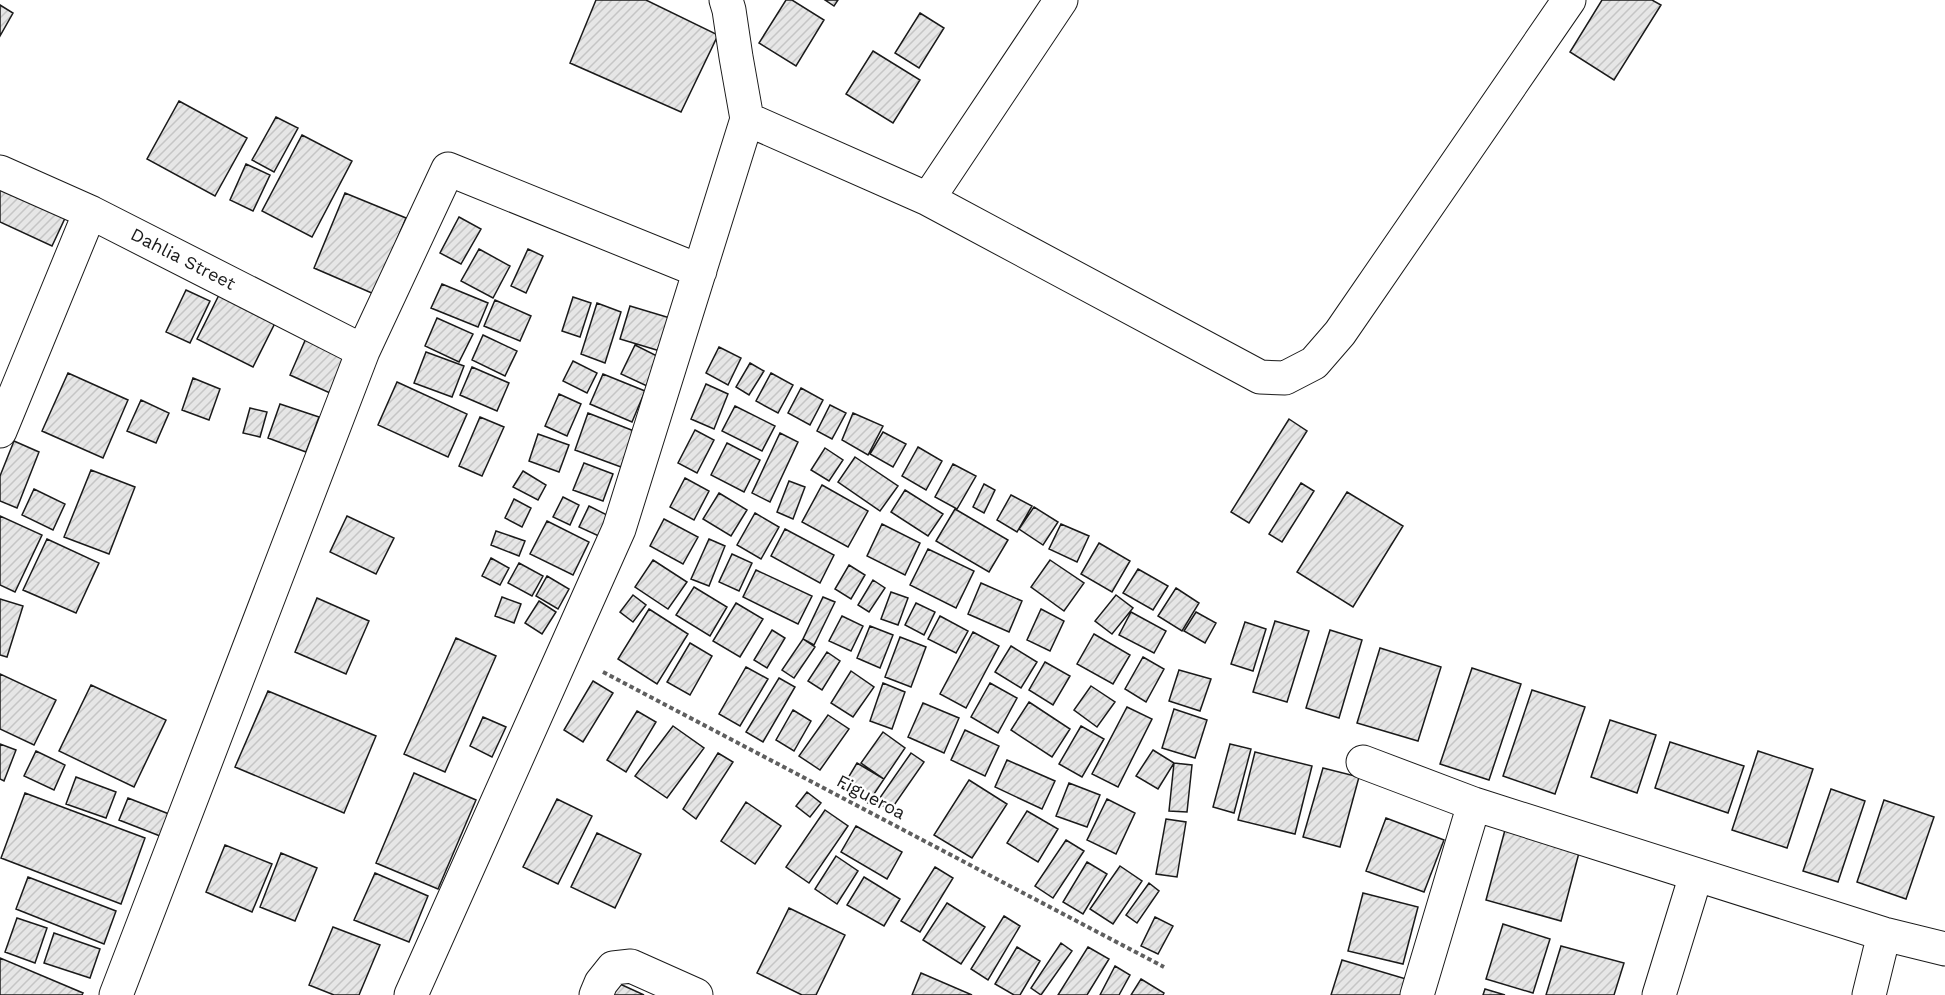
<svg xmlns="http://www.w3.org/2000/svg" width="1945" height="995" font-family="'Work Sans',sans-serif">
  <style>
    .building { fill: url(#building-hatch); stroke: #1a1a1a; stroke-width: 1.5 }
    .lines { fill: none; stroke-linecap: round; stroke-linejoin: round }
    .street-casing { stroke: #1a1a1a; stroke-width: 35 }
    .path { stroke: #5f5f5f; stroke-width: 4; stroke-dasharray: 4.5 3; stroke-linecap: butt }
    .street { stroke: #fff; stroke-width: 33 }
    .labels { text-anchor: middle; stroke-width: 4.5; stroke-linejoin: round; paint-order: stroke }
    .street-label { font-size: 18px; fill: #1a1a1a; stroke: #fff }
  </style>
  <defs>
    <pattern id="building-hatch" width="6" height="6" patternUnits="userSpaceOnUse" patternTransform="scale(1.5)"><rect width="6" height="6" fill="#e6e6e6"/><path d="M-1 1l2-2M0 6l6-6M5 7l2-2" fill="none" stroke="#c5c5c5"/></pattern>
  </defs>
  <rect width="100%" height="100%" fill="#fff"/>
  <!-- building -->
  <path class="building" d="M596,0h50l72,35 -37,77 -111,-49z
    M786,0h6l32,20 -28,46 -37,-23z
    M825,0h13l-4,6z
    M1602,0h50l9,5 -47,75 -44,-28z
    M0,5l13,8 -13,23z
    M920,13l24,15 -25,40 -24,-15z
    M873,51l47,29 -27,43 -47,-29z
    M179,101l68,37 -32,58 -68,-37z
    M276,117l22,11 -24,44 -22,-12z
    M302,135l50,26 -40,76 -50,-26z
    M246,164l24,11 -17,36 -23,-11z
    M0,185l66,31 -14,30 -52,-24z
    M345,193l61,25 -32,76 -60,-26z
    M459,217l22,12 -20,35 -21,-11z
    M479,249l31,17 -17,32 -32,-17z
    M528,249l15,7 -17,37 -15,-7z
    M442,284l46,19 -10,24 -47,-19z
    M186,290l24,11 -20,42 -24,-11z
    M221,291l56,28 -24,48 -56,-28z
    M573,297l18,6 -11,34 -18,-6z
    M495,300l36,16 -11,25 -36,-15z
    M597,303l24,9 -16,51 -24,-9z
    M630,306l40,12 -10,33 -40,-12z
    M437,318l36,16 -14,28 -34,-16z
    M483,335l34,16 -12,25 -33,-16z
    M307,336l41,18 -18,39 -40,-18z
    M635,345l26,13 -14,28 -26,-12z
    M719,347l22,11 -13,27 -22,-12z
    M426,352l38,14 -12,31 -38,-14z
    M573,361l24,12 -10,20 -24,-12z
    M750,363l14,8 -15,24 -13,-8z
    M472,367l37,16 -12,28 -37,-16z
    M68,373l60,27 -25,58 -61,-27z
    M771,373l22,12 -15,28 -22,-12z
    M603,374l42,17 -13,31 -42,-18z
    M193,378l27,11 -11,31 -27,-10z
    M397,382l70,32 -19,43 -70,-32z
    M706,384l22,10 -14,35 -23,-10z
    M801,388l22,12 -13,25 -22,-12z
    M559,394l22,10 -14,32 -22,-10z
    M141,400l28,13 -13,30 -29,-12z
    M280,404l39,13 -13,35 -38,-14z
    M830,405l16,8 -14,26 -15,-8z
    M735,406l40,20 -13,25 -40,-20z
    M250,408l17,4 -7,25 -17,-4z
    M588,413l46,18 -13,36 -46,-17z
    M853,413l30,13 -15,29 -26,-15z
    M480,417l24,10 -22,49 -23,-10z
    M1289,419l18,12 -58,92 -18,-11z
    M695,430l19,10 -17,33 -19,-10z
    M883,432l23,12 -13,23 -23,-13z
    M780,433l18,9 -28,60 -18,-9z
    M538,434l31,11 -10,27 -30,-11z
    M14,441l25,11 -22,56 -17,-7v-25z
    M727,443l33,17 -16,32 -33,-17z
    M918,447l24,14 -16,29 -24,-14z
    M825,448l18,12 -14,21 -18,-11z
    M855,457l43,29 -18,25 -42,-29z
    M584,463l29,11 -10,27 -30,-11z
    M953,464l23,12 -19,33 -22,-12z
    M91,470l44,17 -26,67 -45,-17z
    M523,471l23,14 -8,15 -25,-13z
    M685,478l24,13 -15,29 -24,-13z
    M789,481l16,6 -12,32 -16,-7z
    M1301,483l13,8 -32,51 -13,-8z
    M984,484l11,6 -11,23 -11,-6z
    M822,485l46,26 -20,36 -46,-25z
    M34,489l31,15 -12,26 -31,-15z
    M905,490l38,24 -15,22 -37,-24z
    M1347,492l56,34 -50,81 -56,-35z
    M719,493l28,17 -16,26 -28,-17z
    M1011,495l21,11 -15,26 -20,-12z
    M563,497l16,8 -9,20 -17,-8z
    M514,499l17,9 -9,19 -17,-9z
    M589,506l22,11 -10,20 -22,-10z
    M1034,507l24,15 -15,23 -24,-16z
    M955,509l53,31 -19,32 -53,-31z
    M755,513l24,14 -18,32 -24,-14z
    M0,516l42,19 -27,57 -15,-7z
    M347,516l47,22 -18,36 -46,-22z
    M664,519l34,18 -15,27 -33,-18z
    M547,521l42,21 -16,33 -43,-21z
    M882,524l38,19 -15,32 -38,-19z
    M1061,524l28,12 -12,26 -28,-13z
    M785,529l49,26 -14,28 -49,-27z
    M496,531l29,10 -6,15 -28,-11z
    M47,539l52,24 -23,50 -53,-23z
    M709,539l16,7 -16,40 -18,-7z
    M1099,543l31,18 -18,31 -31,-18z
    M928,549l46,22 -18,37 -46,-23z
    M732,554l20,9 -13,28 -20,-9z
    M491,558l18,10 -9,17 -18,-9z
    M653,560l34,22 -19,27 -33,-22z
    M1050,560l34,23 -20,28 -33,-24z
    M519,563l24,13 -11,20 -24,-13z
    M849,565l16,10 -14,24 -16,-10z
    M1138,569l30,17 -15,24 -30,-17z
    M756,570l56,26 -14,28 -55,-27z
    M547,576l22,13 -11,20 -22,-13z
    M873,580l12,8 -16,24 -11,-7z
    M981,583l41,18 -13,31 -41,-18z
    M694,587l33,20 -17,29 -34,-21z
    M1176,588l23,15 -17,28 -24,-15z
    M891,592l17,6 -10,27 -17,-6z
    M633,595l13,10 -13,17 -13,-10z
    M1116,595l17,13 -21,26 -17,-13z
    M502,597l19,7 -7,19 -19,-7z
    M823,597l12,5 -21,43 -11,-6z
    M317,598l52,23 -23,53 -51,-22z
    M0,599l23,7 -16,51 -7,-2z
    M539,601l17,11 -14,22 -17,-11z
    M736,603l27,16 -23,38 -27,-16z
    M916,603l19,9 -11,23 -19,-10z
    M649,609l39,25 -31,50 -39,-25z
    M1041,609l23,12 -14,30 -23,-11z
    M1131,612l35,19 -12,22 -35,-18z
    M1196,612l20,11 -11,20 -21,-12z
    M842,616l21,10 -12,25 -22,-10z
    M940,616l28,15 -12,22 -28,-14z
    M1275,621l34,10 -22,71 -34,-10z
    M1245,622l21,7 -13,42 -22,-7z
    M870,626l23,9 -13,33 -23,-10z
    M772,630l13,8 -18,30 -13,-8z
    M1330,630l32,10 -23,78 -33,-10z
    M973,632l26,14 -33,62 -26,-14z
    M1094,634l36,21 -17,29 -36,-20z
    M900,637l26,10 -15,40 -26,-10z
    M456,638l40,18 -51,116 -41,-18z
    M803,639l12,8 -21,31 -12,-8z
    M690,643l22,13 -22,39 -23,-13z
    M1011,646l26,16 -16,26 -26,-16z
    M1380,648l61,19 -23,74 -61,-18z
    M827,652l13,9 -18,29 -14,-9z
    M1143,657l21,12 -18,33 -21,-13z
    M1045,662l25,14 -17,29 -24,-15z
    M746,667l22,12 -28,47 -21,-12z
    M1472,668l49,16 -32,96 -49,-16z
    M1179,670l32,9 -11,32 -31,-10z
    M851,671l23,16 -21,30 -22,-14z
    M0,674l56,26 -22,45 -34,-16z
    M779,678l16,9 -32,55 -17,-10z
    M593,681l20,12 -30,49 -19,-12z
    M883,683l22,9 -13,37 -22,-8z
    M990,683l27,15 -19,35 -27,-16z
    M91,685l75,35 -32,67 -75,-36z
    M1091,686l24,16 -18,25 -23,-17z
    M1532,690l53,17 -30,87 -52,-18z
    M268,691l108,45 -32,77 -109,-46z
    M1029,702l41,27 -18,28 -41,-27z
    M923,703l36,15 -15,35 -36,-16z
    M1127,707l25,12 -34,68 -26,-13z
    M1174,709l33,11 -12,38 -33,-10z
    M793,710l18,11 -17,30 -18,-11z
    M637,711l19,11 -30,50 -19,-12z
    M828,715l21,14 -29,41 -21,-14z
    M483,717l23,10 -14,30 -22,-11z
    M1610,720l46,15 -19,58 -46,-16z
    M673,726l31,22 -37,50 -32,-22z
    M1081,726l23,13 -22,38 -23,-13z
    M965,730l34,16 -14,30 -34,-16z
    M883,732l22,16 -21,31 -23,-16z
    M1670,742l74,24 -16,47 -73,-25z
    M0,744l16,6 -12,31 -4,-2z
    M1230,744l21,5 -17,64 -21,-6z
    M1153,750l21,13 -16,26 -22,-13z
    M36,751l29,14 -11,25 -30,-14z
    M1758,751l55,18 -26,79 -55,-18z
    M1255,752l57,14 -17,68 -57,-14z
    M718,753l15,9 -37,57 -13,-10z
    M911,753l13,9 -34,49 -13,-9z
    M1007,760l48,21 -13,28 -47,-22z
    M857,763l27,16 -16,24 -26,-15z
    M1174,763l18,2 -5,47 -18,-1z
    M1323,768l36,9 -19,70 -37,-10z
    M414,773l62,27 -38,89 -62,-26z
    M76,777l40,15 -10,26 -40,-14z
    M969,780l38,24 -35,54 -38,-23z
    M1069,783l31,12 -13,32 -31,-11z
    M1831,789l34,12 -27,81 -35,-11z
    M807,792l14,11 -11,14 -14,-11z
    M25,793l120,45 -24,66 -120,-46z
    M128,798l41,16 -9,22 -41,-16z
    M557,799l35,17 -34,68 -35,-17z
    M1107,799l28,14 -19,41 -29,-14z
    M1884,800l50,17 -28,82 -49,-17z
    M746,802l35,24 -26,38 -34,-23z
    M825,810l23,16 -39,57 -23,-16z
    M1027,811l31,18 -20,33 -31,-19z
    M1386,818l58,22 -20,52 -58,-21z
    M1166,819l20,3 -9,55 -21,-3z
    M856,826l46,26 -15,27 -46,-27z
    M1505,830l75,19 -19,72 -75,-21z
    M597,833l44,21 -26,54 -44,-21z
    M1066,840l18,11 -31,47 -18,-12z
    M225,845l47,19 -20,48 -46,-20z
    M281,853l36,15 -22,53 -35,-14z
    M836,856l22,15 -21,33 -22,-15z
    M1087,862l20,12 -24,40 -20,-12z
    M1120,866l22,15 -29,43 -23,-15z
    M935,867l18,11 -33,54 -19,-11z
    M375,873l53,23 -19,46 -55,-22z
    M28,877l88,34 -12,33 -88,-35z
    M864,877l36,22 -16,27 -37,-21z
    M1149,883l10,8 -22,32 -11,-8z
    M1363,893l55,14 -15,57 -55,-13z
    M947,903l38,24 -24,37 -38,-24z
    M789,908l56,27 -29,60h-14l-45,-22z
    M1004,916l16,10 -32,54 -17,-11z
    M1155,917l18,9 -15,28 -17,-8z
    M17,918l30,10 -12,35 -30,-11z
    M1503,924l47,15 -17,54 -47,-14z
    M333,927l47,18 -21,50h-25l-25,-10z
    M54,933l46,16 -10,29 -46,-15z
    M1061,943l11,8 -31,44 -10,-7z
    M1561,946l63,17 -10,32h-68z
    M1017,947l23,14 -20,34h-6l-19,-11z
    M1088,947l21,12 -22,36h-29z
    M0,958l83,35 -1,2h-82z
    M1342,960l64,19 -5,16h-70z
    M1115,966l15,9 -11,20h-19z
    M921,973l51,22h-60z
    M609,979l35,16h-42z
    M1141,979l23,14 -1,2h-32z
    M1485,989l20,6h-22z"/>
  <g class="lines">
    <!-- street casing -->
    <g class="street-casing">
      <path id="street" d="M747,119l181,80 332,178 25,1 29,-15 26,-30 229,-333
        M0,172l90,40 273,139
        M928,199l133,-199
        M0,431l90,-219
        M1363,762l111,42 410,130 61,15
        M116,995l247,-644 85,-182 252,102
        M411,995l208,-466 128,-410 -11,-62 -7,-47 -3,-10
        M596,995l5,-12 12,-15 18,-2 65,29
        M1417,995l57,-191
        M1659,995l37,-120
        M1869,995l15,-61"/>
    </g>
    <!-- path -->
    <path class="path" d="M603,672l561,295"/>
    <!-- street -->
    <use href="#street" class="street"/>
  </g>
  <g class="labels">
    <!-- street labels -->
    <g class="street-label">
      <text transform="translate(183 259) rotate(27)" y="6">Dahlia Street</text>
      <text transform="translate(871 797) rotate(28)" y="6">Figueroa</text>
    </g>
  </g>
</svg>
